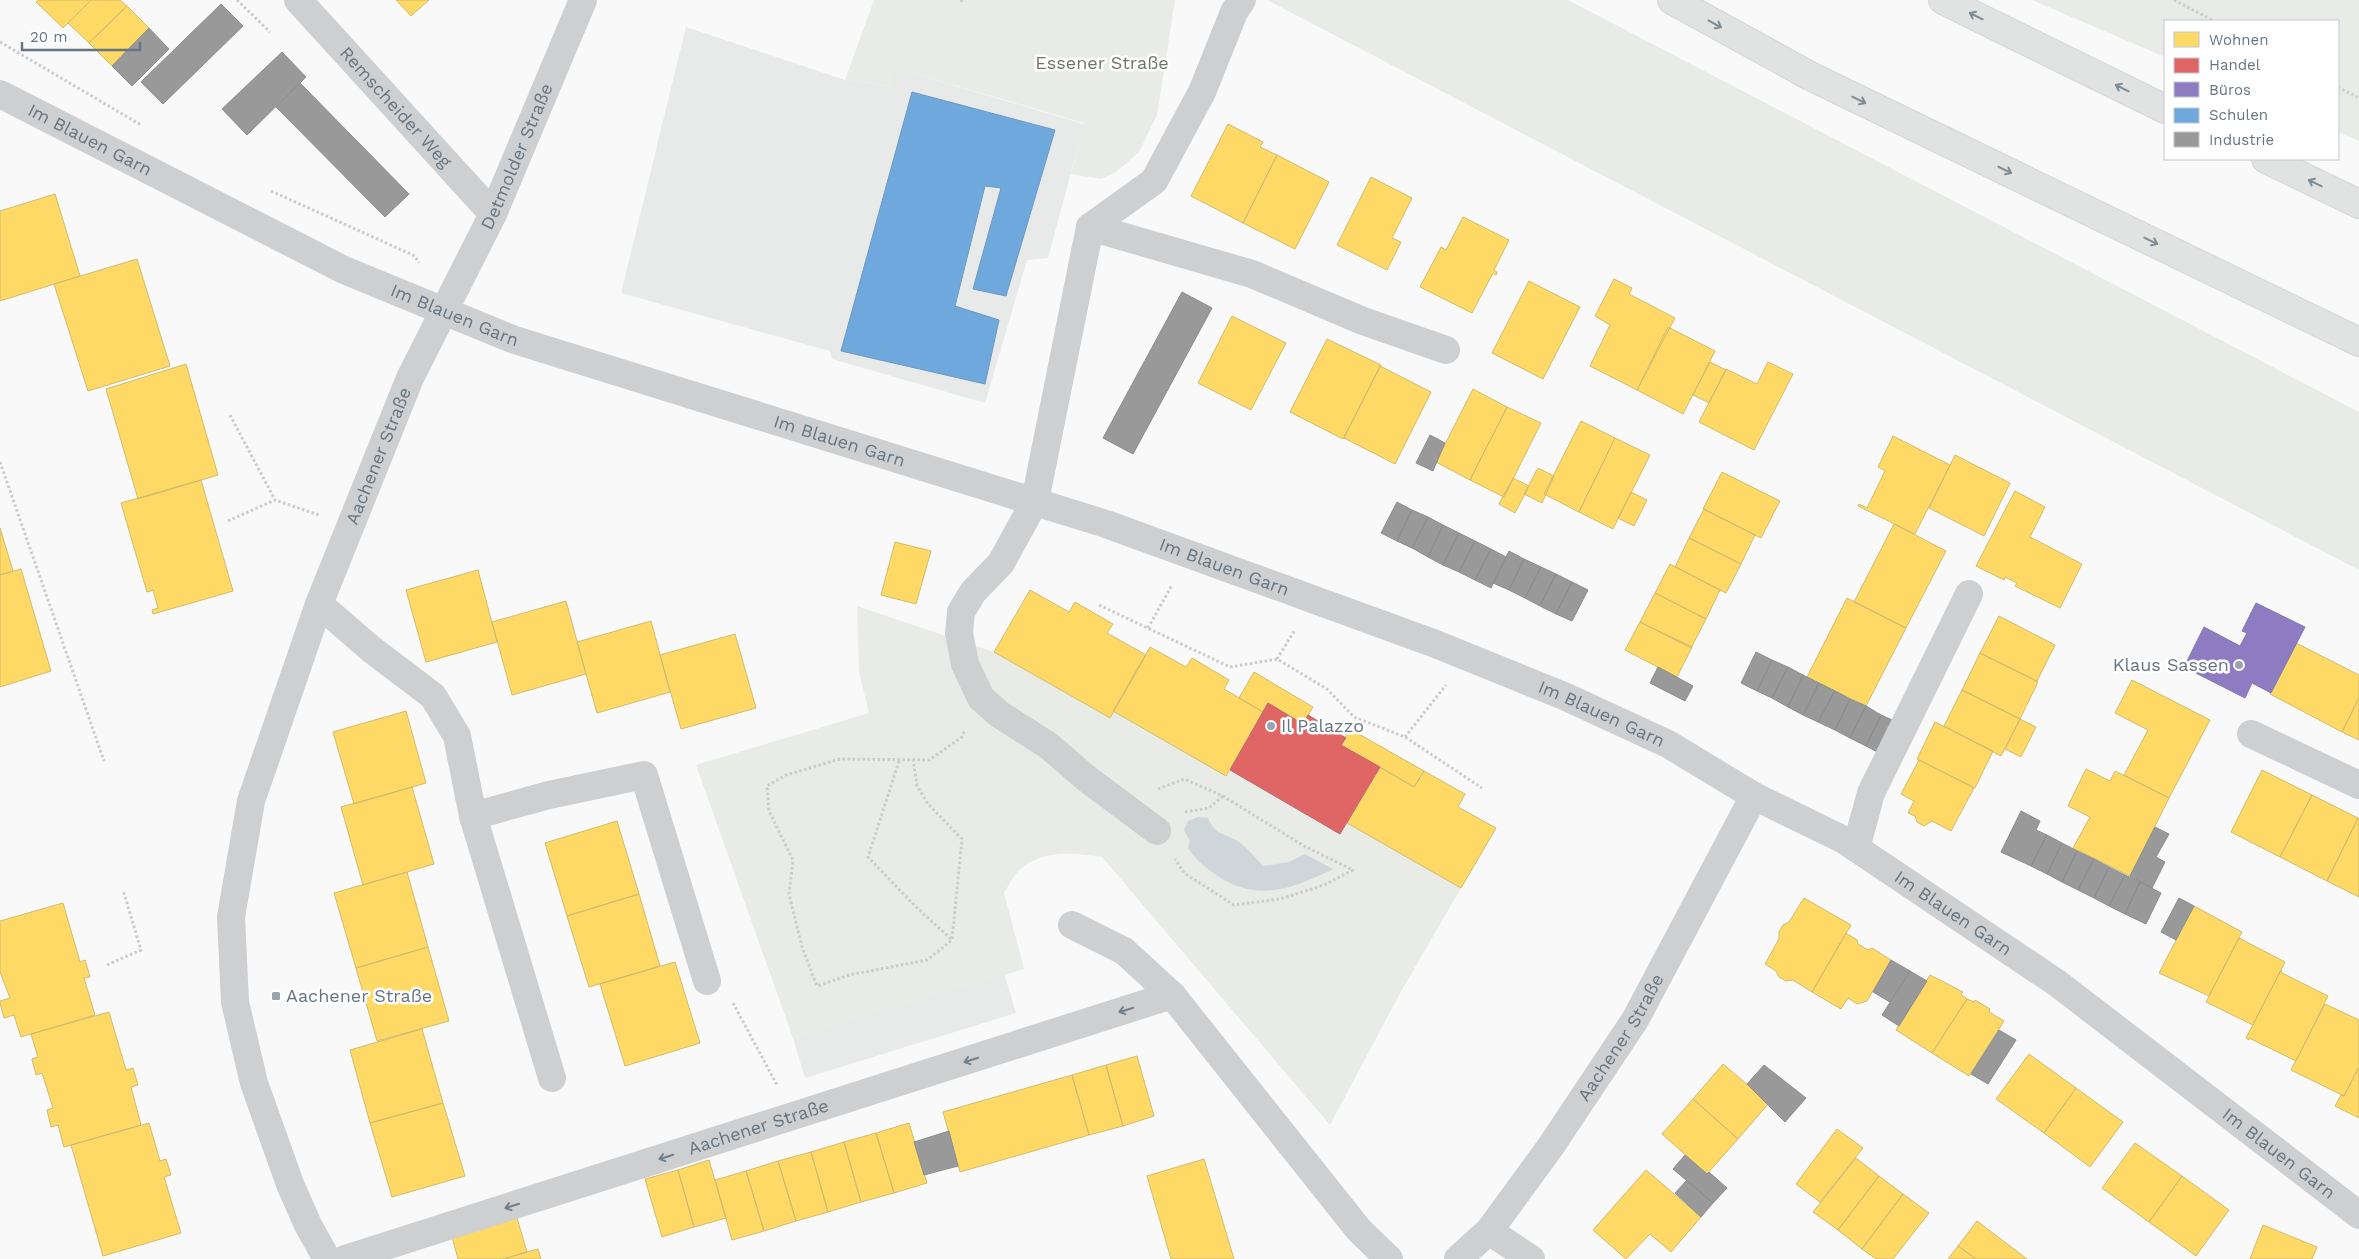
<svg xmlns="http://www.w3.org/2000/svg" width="2359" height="1259" font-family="'Work Sans',sans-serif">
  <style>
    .built { fill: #e8e9e9 }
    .green { fill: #e8ebe6 }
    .water { fill: #ced6d9 }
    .homes { fill: #ffd966; stroke: #d1bb6f }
    .shops { fill: #e06666; stroke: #bb6b6f }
    .offices { fill: #8e7cc3; stroke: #827ab0 }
    .schools { fill: #6fa8dc; stroke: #6c99c1 }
    .industry { fill: #999; stroke: #898e92 }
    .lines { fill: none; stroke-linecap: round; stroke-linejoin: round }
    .highway-casing { stroke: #d5d6d6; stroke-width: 30 }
    .path { stroke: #cbcccd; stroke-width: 3; stroke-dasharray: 2.5 2.5; stroke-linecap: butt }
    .minor { stroke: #cecfd0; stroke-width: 28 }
    .highway { stroke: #e1e2e2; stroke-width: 28 }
    .oneway { stroke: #7e8c96 }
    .oneway2 { stroke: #707f8b }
    .poi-dot { fill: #99a4ac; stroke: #fff; stroke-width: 2 }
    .labels { text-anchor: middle; stroke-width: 5; stroke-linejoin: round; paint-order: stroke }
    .park-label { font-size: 18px; fill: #687a64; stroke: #fff }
    .street-label { font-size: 18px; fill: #657683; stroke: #fff }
    .poi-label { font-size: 18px; fill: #657683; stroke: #fff; text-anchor: start }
  </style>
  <rect width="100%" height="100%" fill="#f9f9f9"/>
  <!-- built -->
  <path class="built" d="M686,27l159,53 46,6 4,-18 189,56 -36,134 -21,2 -42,143 -153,-44 -2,-8 -209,-58z
    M1004,973l12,40 -211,65 -12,-40z"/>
  <!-- green -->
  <path class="green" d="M874,0h301l-18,115 -18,37 -23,20 -15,7 -30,-5 13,-51 -189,-55 -3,18 -47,-6z
    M1267,0h301l791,412v158z
    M2032,0h327v141l-21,-9v-111h-173v36z
    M857,606l137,46 115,66 4,-7 113,65 4,-6 110,64 7,-11 114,65 -62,107 -69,130 -228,-268c-30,-4 -62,-9 -85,16 -5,5 -9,14 -13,20l20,76 -231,69 -97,-273 173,-52 -10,-41z"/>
  <!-- water -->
  <path class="water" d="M1198,817l10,1c8,18 14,14 28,22 10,6 19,18 27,26l26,-4 16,-8 28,15c-41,20 -76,34 -117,6 -12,-9 -20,-15 -28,-27l2,-7 -6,-11 4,-9z"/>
  <!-- homes -->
  <path class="homes" d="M39,0h52l-28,28 -27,-26z
    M91,0h29l7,6 -38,37 -21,-20z
    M396,0h33l-18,16z
    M127,6l22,22 -37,38 -23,-23z
    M1228,124l35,18 -3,5 17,8 -34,68 -52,-27z
    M1277,155l52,27 -34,67 -52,-26z
    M1371,177l41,21 -20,40 9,4 -14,28 -50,-25z
    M55,194l25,82 -80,25v-90z
    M1463,217l46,23 -15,30 3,2 -1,3 -3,-2 -21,40 -52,-26 21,-40 5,3z
    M137,259l33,107 -82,25 -34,-107z
    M1614,279l18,9 -3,6 46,24 -38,72 -47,-24 20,-41 -15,-9z
    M1529,281l51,26 -37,72 -51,-26z
    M1232,316l54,27 -35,67 -53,-27z
    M1668,327l47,24 -32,63 -46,-24z
    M1327,339l54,26 -38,74 -53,-27z
    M1710,362l16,8 -17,33 -16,-8z
    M1768,362l25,12 -39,76 -55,-28 27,-53 31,15z
    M186,364l32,111 -80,24 -32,-110z
    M1380,366l51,26 -36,72 -51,-26z
    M1473,389l34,18 -37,73 -34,-18z
    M1507,407l34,16 -37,74 -34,-17z
    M1581,421l34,17 -36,74 -35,-18z
    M1893,436l57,29 -35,69 -57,-28 1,-2 8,4 18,-37 -7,-4z
    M1615,438l35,17 -37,74 -34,-17z
    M1955,455l55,28 -26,53 -55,-28z
    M1538,468l16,8 -12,27 -18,-9z
    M1722,472l58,29 -19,37 -58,-29z
    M1513,478l16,8 -14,27 -16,-9z
    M201,480l32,111 -80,23 -1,-4 6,-2 -5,-18 -6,2 -26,-89z
    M2015,491l30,16 -15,30 52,27 -22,44 -45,-22 2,-3 -12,-6 -1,3 -28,-14z
    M1631,492l16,8 -13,26 -16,-8z
    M1704,509l51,26 -14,29 -52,-26z
    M1894,524l52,27 -40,77 -52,-26z
    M0,528l13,43 -13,4z
    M1689,538l52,26 -15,29 -51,-26z
    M895,542l36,9 -15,53 -35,-9z
    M1670,564l50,26 -14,29 -51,-26z
    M21,569l30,102 -51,16v-112z
    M478,570l19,72 -71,20 -20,-72z
    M1030,590l39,22 6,-10 38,22 -6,9 39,22 -36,63 -116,-66z
    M1655,593l51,26 -15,29 -51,-26z
    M1847,598l59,30 -40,78 -59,-29z
    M566,601l20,73 -74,21 -20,-73z
    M1999,616l56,29 -18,36 -57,-28z
    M651,621l19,71 -73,21 -20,-71z
    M1640,622l52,25 -15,30 -52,-27z
    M735,634l21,74 -75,21 -21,-74z
    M2296,643l63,32v23l-17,34 -72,-38z
    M1150,647l36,20 6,-9 37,22 -5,9 39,23 -37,64 -113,-65z
    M1980,653l58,29 -18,37 -58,-29z
    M1254,672l59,35 -10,17 -35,-21 -5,9 -24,-14z
    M2132,680l78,40 -41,78 -45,-23 24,-45 -33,-17z
    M1962,690l58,29 -19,37 -57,-30z
    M2359,698v42l-17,-8z
    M406,711l20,72 -72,21 -21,-72z
    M2020,719l16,8 -15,30 -16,-8z
    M1935,722l58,29 -18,37 -58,-29z
    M1350,729l74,42 -10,16 -73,-42z
    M1919,760l55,28 -23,43 -19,-10 -8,5 -7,-4 -2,-6 -7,-3 6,-12 -13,-7z
    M1380,767l34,20 10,-16 41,23 -7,13 38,21 -35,60 -114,-65z
    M2086,769l24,12 5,-10 54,27 -39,78 -57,-28 17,-31 -22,-11z
    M2262,770l50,25 -32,62 -49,-25z
    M412,787l22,77 -71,21 -22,-78z
    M2312,795l46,23 -31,63 -47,-24z
    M2358,818l1,1v78l-32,-16z
    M617,821l22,73 -72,22 -22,-73z
    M407,872l21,75 -72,21 -22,-75z
    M639,894l21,72 -71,21 -22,-71z
    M1804,898l47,27 -39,67 -19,-12 -7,1 -7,-4 -3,-6 -11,-7 14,-25v-7l4,-7 6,-3z
    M63,903l17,59 5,-2 5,17 -6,1 11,37 -74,22 -7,-22 -10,3 -4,-15v-2l10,-3 -10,-26v-51z
    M2194,906l48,26 -33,64 -50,-23z
    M1846,933l11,7 1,4 10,6 4,-2 19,12 -24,41 -10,3 -9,-6 -7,11 -29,-17z
    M2239,938l46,24 -32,63 -47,-23z
    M428,947l21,74 -72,20 -21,-73z
    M675,962l25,81 -75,23 -25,-82z
    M2281,970l1,3 46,23 -32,65 -47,-23v2l-3,-2z
    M1930,975l33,17 -2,2 6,5 -35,54 -36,-23z
    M1967,999l7,3 1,-2 15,9 -1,3 15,9 -35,55 -37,-23z
    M2325,1004l34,16v47l-15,29 -53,-26z
    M109,1012l17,58 7,-2 5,17 -7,2 10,38 -77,22 -6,-22 -7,2 -4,-17 6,-2 -11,-35 -6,2 -4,-16 6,-2 -7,-23z
    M422,1029l21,74 -73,20 -20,-73z
    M2029,1054l47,34 -32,45 -48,-34z
    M1137,1056l17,60 -31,10 -17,-61z
    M1723,1064l46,39 -31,36 -45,-40z
    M1106,1065l17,61 -34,9 -17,-60z
    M2359,1067v51l-24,-12 6,-11 3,1z
    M1072,1075l17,60 -129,37 -17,-60z
    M2076,1088l47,34 -33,45 -46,-34z
    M1693,1099l45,40 -31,35 -45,-40z
    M443,1103l22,73 -73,21 -22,-74z
    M149,1123l11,38 6,-2 5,16 -7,2 17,56 -78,23 -32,-111z
    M909,1123l18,60 -33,10 -18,-60z
    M1837,1129l26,19 -43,54 -24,-18z
    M876,1133l18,60 -33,9 -17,-60z
    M844,1142l17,60 -33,10 -17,-60z
    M2135,1143l47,33 -33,46 -47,-34z
    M811,1152l17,60 -32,9 -18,-60z
    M1856,1158l23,18 -41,54 -25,-18z
    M1204,1159l30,100h-63l-24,-83z
    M709,1160l17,58 -32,9 -16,-57z
    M778,1161l18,60 -32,10 -18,-60z
    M678,1170l16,57 -32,10 -17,-58z
    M1646,1170l55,47 -30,35 -21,-18 -24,25 -33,-29z
    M746,1171l18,60 -32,9 -17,-60z
    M1879,1176l24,18 -41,55 -24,-19z
    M2182,1176l47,34 -33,46 -47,-34z
    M1903,1194l26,19 -36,46h-17l-14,-10z
    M517,1218l10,34 -24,7h-45l-6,-22z
    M1977,1221l50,38h-51l-18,-13z
    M2263,1225l54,22 -5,12h-62z
    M1958,1246l18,13h-28z
    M538,1249l3,10h-38l24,-7z"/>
  <!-- shops -->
  <path class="shops" d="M1268,703l35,21 5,-9 38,23 -5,7 39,22 -40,67 -110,-64z"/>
  <!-- offices -->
  <path class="offices" d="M2256,603l49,24 -34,66 -19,-10 -7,15 -61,-31 20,-40 36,19 7,-13 -5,-2z"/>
  <!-- schools -->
  <path class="schools" d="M912,92l143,38 -49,166 -33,-7 28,-101 -16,-2 -30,120 44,14 -14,64 -144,-33z"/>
  <!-- industry -->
  <path class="industry" d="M221,4l22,22 -80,78 -22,-22z
    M149,28l20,21 -37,37 -20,-20z
    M282,52l24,25 -59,58 -25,-26z
    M300,83l109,111 -24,23 -109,-110z
    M1182,292l30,16 -79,146 -30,-16z
    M1430,435l15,8 -12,28 -17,-8z
    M1397,502l15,8 -15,31 -16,-8z
    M1412,510l16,7 -16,31 -15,-7z
    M1428,517l15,8 -15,32 -16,-9z
    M1443,525l16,8 -16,32 -15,-8z
    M1459,533l16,8 -16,31 -16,-7z
    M1475,541l16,8 -16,31 -16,-8z
    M1491,549l15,8 -15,31 -16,-8z
    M1509,551l15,8 -15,31 -16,-7z
    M1524,559l17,8 -16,31 -16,-8z
    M1541,567l15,7 -16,32 -15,-8z
    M1556,574l16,8 -16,32 -16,-8z
    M1572,582l16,8 -16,31 -16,-7z
    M1756,652l16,8 -15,31 -16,-8z
    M1772,660l16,7 -16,31 -15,-7z
    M1658,667l35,19 -8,15 -35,-18z
    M1788,667l15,8 -15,32 -16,-9z
    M1803,675l16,8 -16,32 -15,-8z
    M1819,683l16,8 -17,31 -15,-7z
    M1835,691l15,8 -15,31 -17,-8z
    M1850,699l16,7 -16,32 -15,-8z
    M1866,706l15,9 -15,31 -16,-8z
    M1881,715l16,7 -16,32 -15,-8z
    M2021,811l19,10 -4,9 11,5 -16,31 -30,-14z
    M2155,827l14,7 -13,23 9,5 -13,26 -22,-12z
    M2047,835l15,8 -15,31 -16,-8z
    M2062,843l15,8 -15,31 -15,-8z
    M2077,851l17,8 -16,31 -16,-8z
    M2094,859l15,8 -15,31 -16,-8z
    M2109,867l16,8 -16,31 -15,-8z
    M2125,875l15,7 -15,32 -16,-8z
    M2140,882l21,11 -15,31 -21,-10z
    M2179,898l15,8 -18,34 -15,-8z
    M1891,960l19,11 -20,31 -17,-10z
    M1910,971l17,10 -28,45 -17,-11z
    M1999,1030l17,10 -28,44 -17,-10z
    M1764,1065l42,33 -21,24 -38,-38z
    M949,1131l9,35 -34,9 -10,-33z
    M1685,1155l22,19 2,-2 18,16 -14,15 -40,-34z
    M1687,1180l26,23 -12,14 -26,-24z"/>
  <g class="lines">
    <!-- highway casing -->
    <g class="highway-casing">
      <path id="highway" d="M1672,0l138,76 549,266
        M1943,0l222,109
        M2266,159l93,45"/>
    </g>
    <!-- path -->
    <path class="path" d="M237,0l33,32
      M961,0l1,2
      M2174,0l40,21
      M0,42l141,83
      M2338,87l21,11
      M271,191l144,65 4,7
      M230,415l45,85
      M0,462l104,299
      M228,521l47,-21 44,15
      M1099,605l131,62 47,-8 50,30 27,28 51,20 77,51
      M1148,628l24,-43
      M1277,659l18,-29
      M1405,737l41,-52
      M913,759l4,27 11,18 34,35 -10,101 -25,20 -78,15 -32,11 -15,-39 -13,-53 4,-34 -24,-49 -2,-25 19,-11 54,-16 89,1 33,-23 3,-7
      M899,761l-31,96 47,49 37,34
      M1158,789l26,-10 39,17 81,50 49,24 -29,15 -44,14 -46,6 -50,-32 -9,-14
      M1185,812l24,-4 14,-12
      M107,965l34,-15 -18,-60
      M733,1003l44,82"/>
    <!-- minor -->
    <g class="minor">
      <path id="s1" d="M298,0l195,214"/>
      <path id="s2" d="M0,94l344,176 168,69 594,185 327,119 131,53 104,48 86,52 90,44 213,143 302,232"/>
      <path d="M1090,227l162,47 111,47 83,29"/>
      <path d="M319,604l52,45 62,47 24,40 16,80 79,262"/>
      <path d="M2251,734l108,51"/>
      <path d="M473,816l76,-21 95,-20 63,206"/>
      <path d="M1157,831l-71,-53 -37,-32 -50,-32 -18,-16 -16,-34 -6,-31 2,-21 12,-20 28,-29 34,-62 55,-274 64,-46 48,-89 32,-80 8,-12"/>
      <path d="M1856,848l15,-55 98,-199"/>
      <path d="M1072,925l52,26 48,44 187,235 30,29"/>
      <path d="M1489,1231l42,28"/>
      <path id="s3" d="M327,1259l-19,-34 -18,-41 -36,-101 -19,-81 -4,-85 20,-116 68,-197 91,-226 83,-164 90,-214"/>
      <path id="s4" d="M345,1259l827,-264"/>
      <path id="s5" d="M1458,1259l31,-28 62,-85 84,-126 119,-224"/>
    </g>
    <!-- highway -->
    <use href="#highway" class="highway"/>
  </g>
  <!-- one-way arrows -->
  <defs><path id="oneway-shaft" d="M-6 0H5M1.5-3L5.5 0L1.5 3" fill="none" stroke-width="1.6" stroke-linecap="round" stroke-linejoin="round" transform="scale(1.25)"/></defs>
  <g class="oneway">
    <use href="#oneway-shaft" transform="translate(1976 16) rotate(-154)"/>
    <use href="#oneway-shaft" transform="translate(1715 24) rotate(29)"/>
    <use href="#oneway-shaft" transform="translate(2122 88) rotate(-154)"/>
    <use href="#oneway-shaft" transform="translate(1859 100) rotate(26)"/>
    <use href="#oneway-shaft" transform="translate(2005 170) rotate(26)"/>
    <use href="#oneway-shaft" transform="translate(2315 183) rotate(-154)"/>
    <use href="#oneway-shaft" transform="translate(2151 241) rotate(26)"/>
  </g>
  <g class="oneway2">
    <use href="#oneway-shaft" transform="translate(1126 1010) rotate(162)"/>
    <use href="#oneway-shaft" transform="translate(971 1060) rotate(162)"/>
    <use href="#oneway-shaft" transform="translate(666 1157) rotate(162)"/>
    <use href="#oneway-shaft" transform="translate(512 1206) rotate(162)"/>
  </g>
  <!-- markers -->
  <g class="poi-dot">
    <circle cx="2239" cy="665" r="5"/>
    <circle cx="1271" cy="726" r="5"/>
    <rect x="271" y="991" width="10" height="10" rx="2.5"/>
  </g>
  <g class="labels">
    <!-- park labels -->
    <g class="park-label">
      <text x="1102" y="69">Essener Straße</text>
    </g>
    <!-- street labels -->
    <g class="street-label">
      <text dy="6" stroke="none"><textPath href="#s1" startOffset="145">Remscheider Weg</textPath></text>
      <text dy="6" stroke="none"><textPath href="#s2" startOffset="101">Im Blauen Garn</textPath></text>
      <text dy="6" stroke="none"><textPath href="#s3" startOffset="1175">Detmolder Straße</textPath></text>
      <text dy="6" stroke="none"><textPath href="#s2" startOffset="506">Im Blauen Garn</textPath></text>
      <text dy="6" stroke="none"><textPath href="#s2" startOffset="911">Im Blauen Garn</textPath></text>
      <text dy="6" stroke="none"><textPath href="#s3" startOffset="845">Aachener Straße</textPath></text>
      <text dy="6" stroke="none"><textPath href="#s2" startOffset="1316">Im Blauen Garn</textPath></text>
      <text dy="6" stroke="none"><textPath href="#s2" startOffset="1721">Im Blauen Garn</textPath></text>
      <text dy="6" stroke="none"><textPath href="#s2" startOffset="2126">Im Blauen Garn</textPath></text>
      <text dy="6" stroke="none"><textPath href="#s5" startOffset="276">Aachener Straße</textPath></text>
      <text dy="6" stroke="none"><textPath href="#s4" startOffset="434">Aachener Straße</textPath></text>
      <text dy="6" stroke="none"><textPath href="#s2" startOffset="2531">Im Blauen Garn</textPath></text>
    </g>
    <!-- poi labels -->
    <g class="poi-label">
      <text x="2229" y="671" text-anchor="end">Klaus Sassen</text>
      <text x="1281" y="732">Il Palazzo</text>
      <text x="286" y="1002">Aachener Straße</text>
    </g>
  </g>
  <!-- legend -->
  <rect x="2164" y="20" width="175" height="140" fill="#ffffff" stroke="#c1c8cd"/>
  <rect x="2174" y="32" width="25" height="15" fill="#ffd966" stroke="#c1c8cd"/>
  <text x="2209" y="45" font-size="15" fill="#657683">Wohnen</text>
  <rect x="2174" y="58" width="25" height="15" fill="#e06666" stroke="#c1c8cd"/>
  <text x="2209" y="70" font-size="15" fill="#657683">Handel</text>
  <rect x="2174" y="82" width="25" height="15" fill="#8e7cc3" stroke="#c1c8cd"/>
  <text x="2209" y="95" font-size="15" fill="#657683">Büros</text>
  <rect x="2174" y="108" width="25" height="15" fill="#6fa8dc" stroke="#c1c8cd"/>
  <text x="2209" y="120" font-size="15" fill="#657683">Schulen</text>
  <rect x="2174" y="132" width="25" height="15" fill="#999999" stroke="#c1c8cd"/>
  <text x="2209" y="145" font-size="15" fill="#657683">Industrie</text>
  <!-- scale -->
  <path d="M22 42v8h118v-8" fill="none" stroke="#657683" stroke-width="2.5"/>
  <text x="30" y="42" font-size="15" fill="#657683" stroke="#ffffff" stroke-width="4" paint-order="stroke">20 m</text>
</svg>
